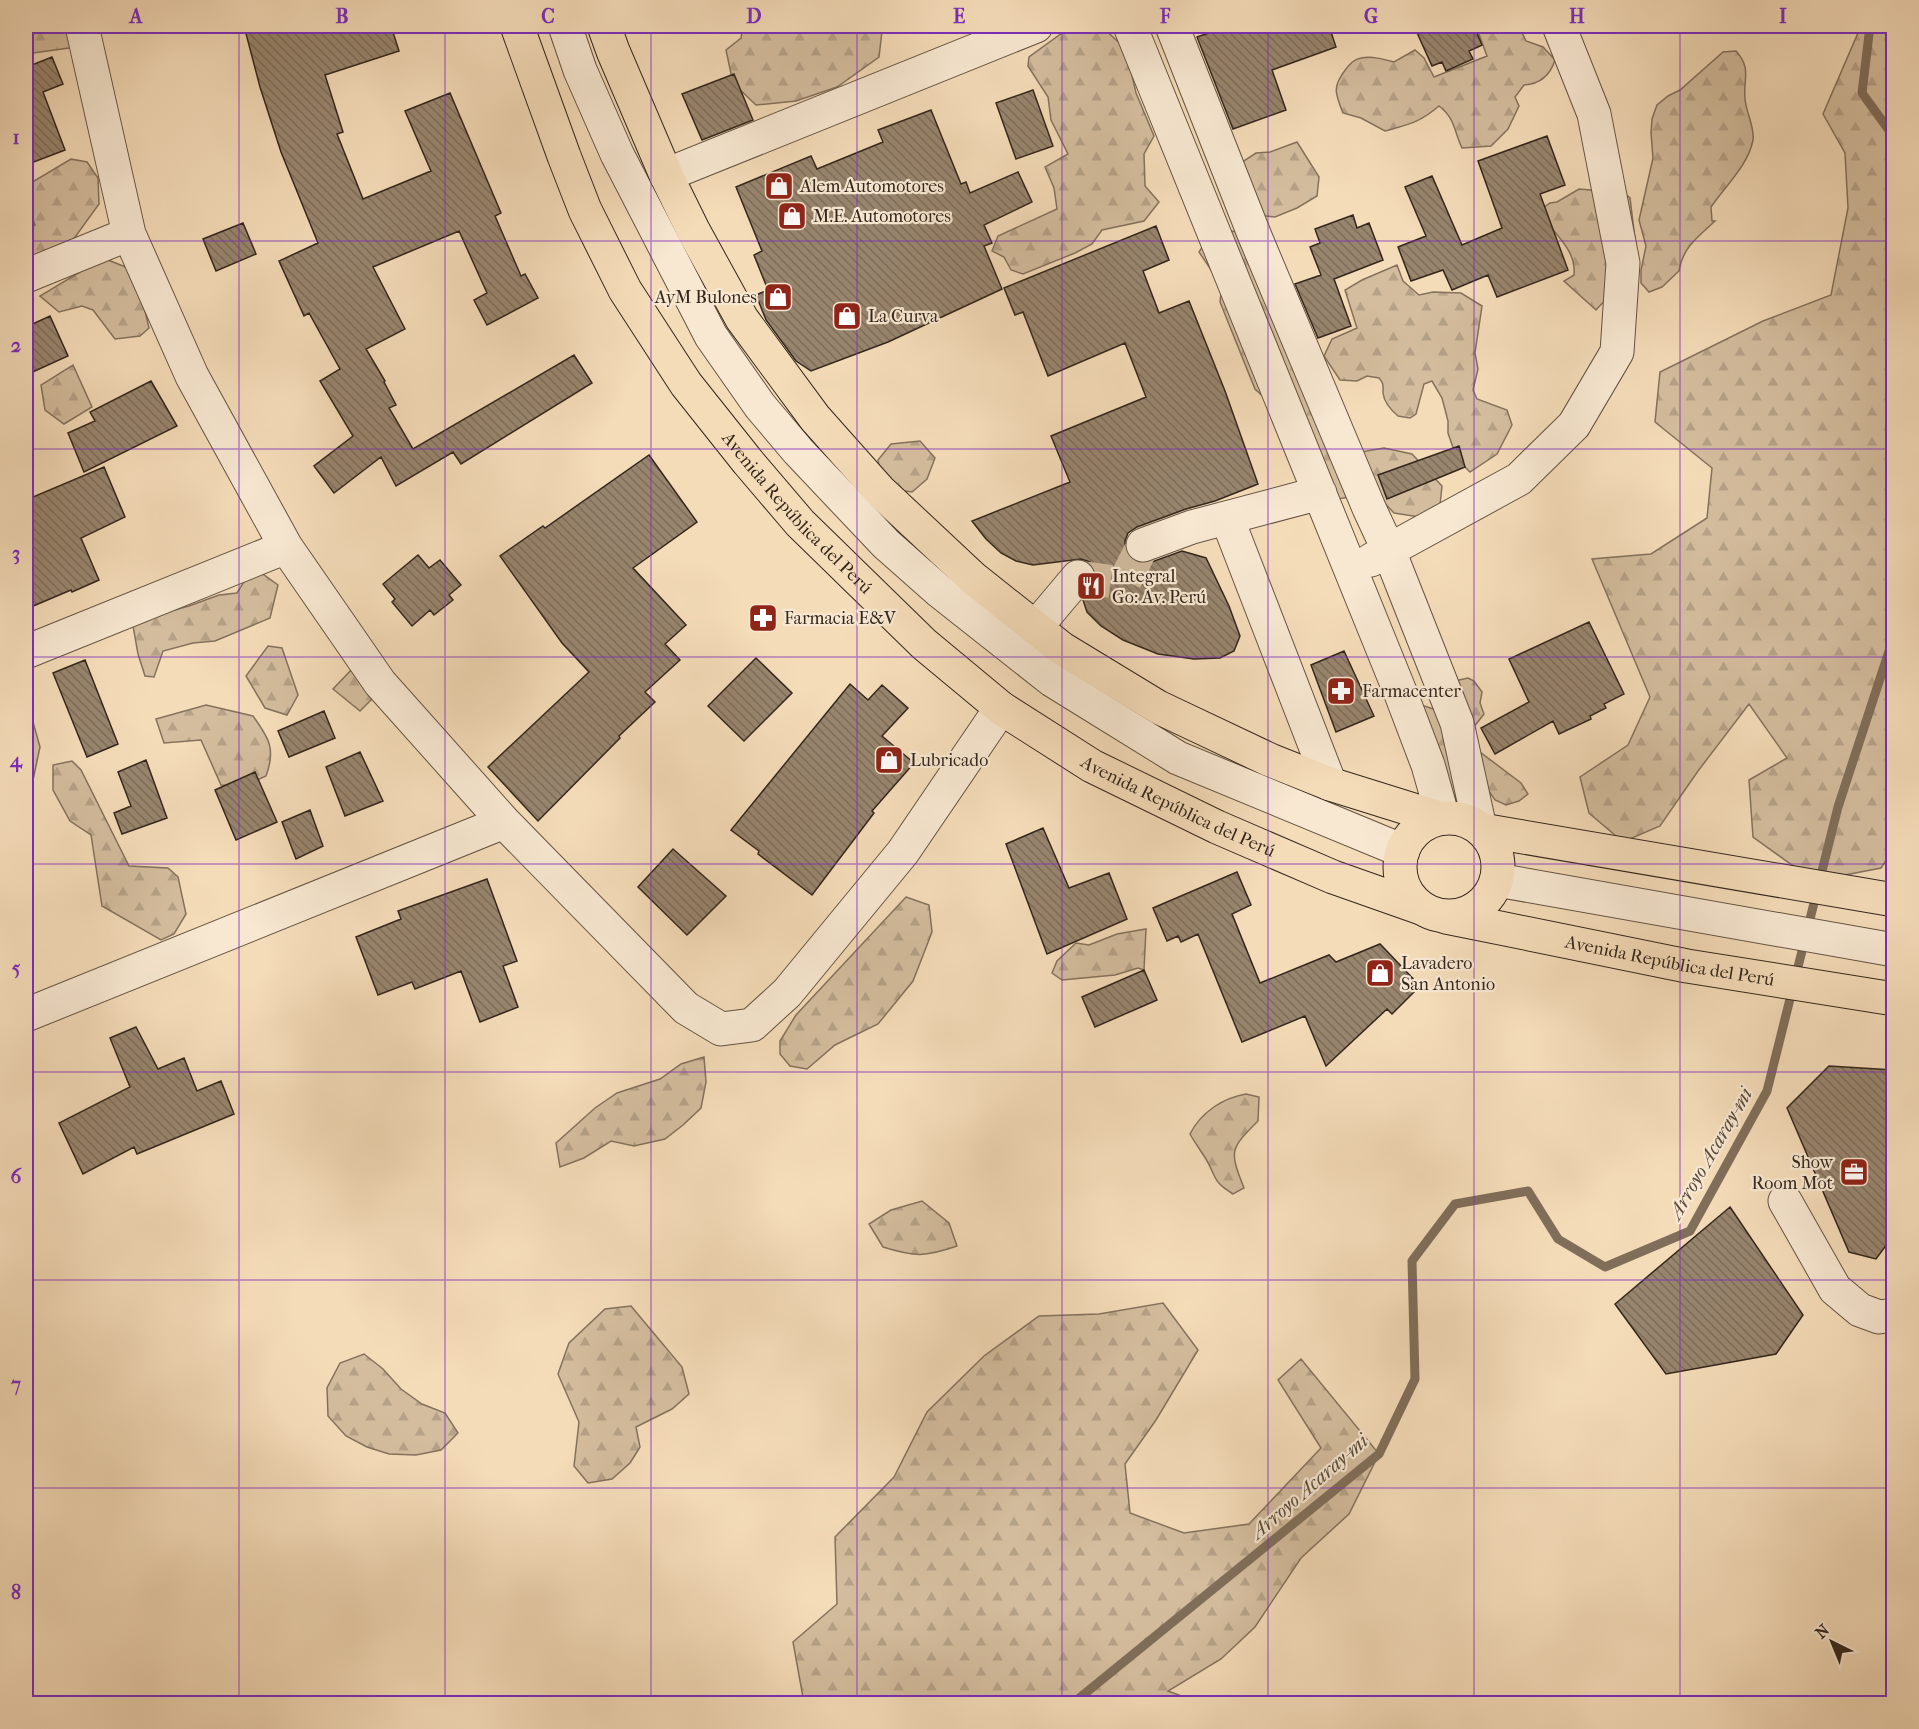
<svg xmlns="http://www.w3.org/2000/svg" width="1919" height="1729" font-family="'IM FELL French Canon',serif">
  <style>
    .forest { fill: url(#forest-firs); stroke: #84725d; stroke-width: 1.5 }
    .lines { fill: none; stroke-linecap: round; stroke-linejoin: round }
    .stream { stroke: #806e5a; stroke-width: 9 }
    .building { fill: url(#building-back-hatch); stroke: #33261c; stroke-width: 1.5 }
    .minor-tunnel { stroke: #ceb89a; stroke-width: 33; stroke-dasharray: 33 16; stroke-linecap: butt }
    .minor-casing { stroke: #645443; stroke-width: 35 }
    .highway-casing { stroke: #33261c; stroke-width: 35 }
    .minor { stroke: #f8e8d2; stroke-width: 33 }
    .highway { stroke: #f5dcb9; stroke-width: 33 }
    .grid { fill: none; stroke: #7b2cbf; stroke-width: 1.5; stroke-opacity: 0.55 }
    .labels { text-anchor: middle; stroke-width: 4.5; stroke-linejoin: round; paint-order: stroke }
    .poi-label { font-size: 18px; fill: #33261c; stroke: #f8e8d2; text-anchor: start }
    .street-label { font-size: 18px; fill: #33261c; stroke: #f8e8d2 }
    .water-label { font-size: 20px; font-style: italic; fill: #594a3b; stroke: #f8e8d2 }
    .neatline { fill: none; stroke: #7b2cbf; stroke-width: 2 }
    .grid-label { font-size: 20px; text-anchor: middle; font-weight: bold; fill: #7b2cbf }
  </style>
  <defs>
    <pattern id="forest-firs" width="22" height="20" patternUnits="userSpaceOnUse" patternTransform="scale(1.5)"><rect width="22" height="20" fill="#d4bd9e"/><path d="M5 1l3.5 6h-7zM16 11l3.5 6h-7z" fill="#b6a288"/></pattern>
    <pattern id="building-back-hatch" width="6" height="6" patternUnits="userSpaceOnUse" patternTransform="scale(1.5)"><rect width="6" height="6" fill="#98856e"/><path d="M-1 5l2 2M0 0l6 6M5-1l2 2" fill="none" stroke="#7d6d5a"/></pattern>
  </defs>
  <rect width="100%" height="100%" fill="#f5dcb9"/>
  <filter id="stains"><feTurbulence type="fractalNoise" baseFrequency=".00333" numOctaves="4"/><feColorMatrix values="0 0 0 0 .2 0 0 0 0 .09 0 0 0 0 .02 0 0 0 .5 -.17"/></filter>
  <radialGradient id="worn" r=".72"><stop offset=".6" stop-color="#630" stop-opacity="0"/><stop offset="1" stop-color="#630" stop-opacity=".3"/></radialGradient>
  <!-- forest -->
  <path class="forest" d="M26,26h54l1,3 -12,19 -43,6z
    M743,26h127l12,5 -3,26 -42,30 -41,14 -40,4 -23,-22 -7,-33 15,-12z
    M1101,26l25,23 10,44 18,43 -10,18 1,32 14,16 -15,19 -42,9 -10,14 -17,9 -52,21 -12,-4 -7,-13 -12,-6 6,-15 59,-27 -3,-21 -9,-21 23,-13 -17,-34 -3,-23 -20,-31 1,-9 40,-29z
    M1476,26h43l7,15 17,6 12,13c-5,16 -15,24 -31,25l-9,12 4,9 -11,23 -17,17 -29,2c-8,-17 -7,-30 -23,-42 -20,17 -30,18 -54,25l-24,-13 -18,-5c-8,-20 -11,-26 3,-44 4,-5 8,-10 15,-11 11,-2 22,1 33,4l21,-12 9,8 10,19 53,-21z
    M1861,26h32v824l-12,18 -67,13 -61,-44 -4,-57 38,-22 -38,-54 -51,67 -38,55 -37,16 -34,-29 -9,-36 48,-32 22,-48 -58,-138 59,-5 56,-36 5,-50 -57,-46 5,-50 103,-51 68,-26 17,-87 -3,-55 -22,-39z
    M1736,51c16,18 7,27 9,48 1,13 10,29 8,41 -5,26 -28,46 -42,67l1,14h3c-16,15 -33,27 -36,50l-17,16 -13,5 -8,-9v-13l5,-24 -7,-26 14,-62 -2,-25 1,-14 5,-14 11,-9 12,-6 43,-38z
    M1297,142l22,35 -2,19 -20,12 -22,9 -17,-2 -19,-51 17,-11 14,-1z
    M71,159l16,3 11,16 1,26 -42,58 -31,-2v-28l9,-7 -9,-25v-7l3,-9z
    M1604,186l13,1 13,11 5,41 -27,58 -12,13 -32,-29 10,-6c2,-18 -9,-31 -20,-44l-39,16 14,-29 21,-15 7,-1 22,-13 12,1z
    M1214,229l40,5 107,218 23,-4 28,6 30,32 -2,19 -14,13 -32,-5 -19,-20 -44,7 -49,-86 -27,-25 -35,-87 2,-16 -23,-34z
    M103,258l25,10 9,9 12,51 -9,8 -25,3 -22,-29 -11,-4 -23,6 -19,-16z
    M1397,265l6,16 16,14 14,-3 28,1 21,13 -7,47 3,16 -5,21 4,9 30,11 5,15 -15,29 -27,18 -13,-13 -9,-26v-12l-6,-23 -10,-17 -8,3 -8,30 -6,4 -12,-2c-7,-6 -14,-14 -15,-23 0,-8 1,-9 -4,-15l-12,-2 -10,5 -17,-1 -16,-24 8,-17 25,-11 -12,-38 17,-10z
    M73,365l19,42 -28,17 -19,-14 -4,-25z
    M920,441l15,17 -8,21 -15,13c-27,-3 -30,-6 -34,-32l13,-16z
    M253,567l25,18 -8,33 -55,23 -22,2 -30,8 -9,26 -9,-1 -7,-22 -5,-28 27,-12 29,-8 30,-11 18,-2z
    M268,646l14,2 16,47 -11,20 -22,-7 -19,-32z
    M355,666l21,29 -16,16 -27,-22z
    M1468,678l6,3 8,11 -2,11 4,11 -11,14 7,24 41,31 7,11 -9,7 -13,4 -11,-5 -11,-16 -21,30 -6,2 -39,-107 7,-3 19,7 11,-32z
    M26,697l14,50 -11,52h-3z
    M206,705l47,11c16,22 23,33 13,60l-22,10 -23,-1 -20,-45 -37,3 -8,-24z
    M72,761l9,9 48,96 39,2 10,9 8,37 -12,20 -13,6 -59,-34 -11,-71 -21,-14 -17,-31v-25z
    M906,897l23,8 3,27 -19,49 -35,43 -43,21 -28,24 -17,-3 -10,-12v-13l16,-26z
    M1146,929l-2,41 -6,-2 -23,7 -53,5 -10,-7 5,-12 19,-18 13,2 28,-11z
    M704,1057l2,25 -5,26 -18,17 -18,14 -31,7 -23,-5 -27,17 -24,9 -4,-24 39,-35 22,-15 43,-14 21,-15z
    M1246,1094l13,3 -1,24c-28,28 -29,29 -14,67l-11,6c-21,-13 -16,-16 -27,-35 -5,-8 -11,-16 -16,-25 11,-22 33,-36 56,-40z
    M922,1201l27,22 8,23c-32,11 -42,11 -74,1l-14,-23 22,-14z
    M1163,1303l35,47 -42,70 -31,44 5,49 54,20 65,-9 72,-76 -43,-68 23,-21 78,95 -30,60 -48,44 -46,69 -34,32 -53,32 32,12h-396l-11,-61 44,-38 -2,-67 59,-60 33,-65 57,-56 55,-40 60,-2z
    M631,1306l51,61 7,27 -17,15 -36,18 4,20 -10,16 -18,16 -24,4 -14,-17 5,-44 -21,-48 11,-31 36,-34z
    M364,1354l19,15 18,20 21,15 23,9 13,20 -17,17 -25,5 -27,-1 -22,-7 -21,-11 -18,-20 -1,-28 13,-25z"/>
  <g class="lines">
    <!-- stream -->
    <path class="stream" d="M1870,26l-8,67 32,44
      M1072,1704l307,-250 36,-75 -3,-118 43,-57 73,-13 30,48 47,28 85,-36 77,-140 71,-284 56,-171"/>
  </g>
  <!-- building -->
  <path class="building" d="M244,26h147l8,25 -74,24 18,57 -6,2 26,65 68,-28 -26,-60 45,-18 51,120 -6,3 26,60 4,-2 13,24 -51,27 -13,-25 13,-7 -28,-62 -86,36 32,62 -39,20 19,32 -1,1 12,23 -7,3 24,41 161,-94 18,28 -131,81 -8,-12 -57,34 -15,-29 -47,36 -20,-27 39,-30 -33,-55 20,-12 -31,-56 -5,3 -25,-55 39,-18 -37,-91 -21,-65z
    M1230,26h99l7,21 -64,23 14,40 -53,19 -36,-92z
    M1414,26h60l8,19 -13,6 4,8 -27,12 -4,-9 -10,4z
    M26,52h1l5,13 20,-8 11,27 -20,8 22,58 -39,15z
    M734,74l19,46 -51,20 -20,-46z
    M1033,90l20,56 -37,13 -20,-56z
    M931,110l30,74 5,-2 4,11 48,-21 14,30 -48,23 8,18 -8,3 18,43 -114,53 -77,29 -15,-10 -30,-41 -10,-25 12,-5 -14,-35 8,-4 -26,-64 75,-31 6,13 66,-27 -5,-12z
    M1547,136l18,49 -25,9 28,76 -71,27 -9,-22 -36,15 -9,-20 -32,11 -13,-34 28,-11 -21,-49 27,-11 30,69 40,-17 -24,-67z
    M1353,215l4,13 12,-5 14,37 -49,19 17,47 -33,12 -23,-54 26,-9 -11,-28 10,-4 -5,-14z
    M243,223l13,31 -40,17 -13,-32z
    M1156,226l13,34 -26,11 16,42 30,-12 36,90 33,93 -43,17 -29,8 -49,18 -9,6 -3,8v10l6,9 9,4 9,-1 33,-12 24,7 23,48 11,30 -6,15 -14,7 -26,1 -36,-5 -35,-14 -22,-14 -14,-14 -4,-12 9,-11 4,-9 -1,-10 -5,-8 -9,-3 -48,6 -17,-4 -15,-8 -15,-14 -14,-18 98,-39 -19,-46 95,-39 -21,-54 -77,33 -25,-64 -8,3 -11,-27z
    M50,316l18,40 -42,19v-48z
    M151,381l26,45 -93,46 -16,-39 27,-12 -5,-9z
    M1459,446l6,21 -78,32 -9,-24z
    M649,455l48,67 -64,46 53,57 -21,19 15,16 -35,32 10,10 -36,34 1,2 -82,83 -50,-54 101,-95 -27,-29 -62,-87 43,-30 2,2z
    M104,467l21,50 -44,21 18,42 -27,12 -1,-2 -45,19v-109z
    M418,555l11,13 11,-8 21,25 -12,10 4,5 -19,15 -4,-5 -18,16 -20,-24 3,-3 -12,-15z
    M1589,622l35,72 -20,10 2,4 -16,8 1,3 -32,15 -6,-13 -58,33 -14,-26 48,-26 -20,-43z
    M1344,651l30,65 -38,16 -25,-67z
    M756,658l36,35 -48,48 -36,-35z
    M85,660l33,84 -31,13 -34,-84z
    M850,684l18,16 14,-15 26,23 -26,28 32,27 -42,48 2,2 -62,82 -54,-41 1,-3 -28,-21z
    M324,711l11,27 -46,19 -11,-26z
    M360,752l23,49 -38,15 -19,-49z
    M146,760l21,58 -45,16 -8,-21 17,-7 -13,-34z
    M255,772l22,50 -41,18 -21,-50z
    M310,810l13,36 -27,13 -14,-37z
    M1043,828l26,60 40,-15 18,46 -80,35 -41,-110z
    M673,849l53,47 -39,39 -49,-48z
    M1237,872l14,33 -19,9 28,69 69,-28 7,7 44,-18 40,42 -28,28 -5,-5 -61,57 -21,-50 -63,26 -44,-108 -17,8 -3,-6 -11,5 -14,-33z
    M487,879l30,82 -14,5 15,41 -38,15 -19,-51 -46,18 -3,-7 -34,13 -22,-58 45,-18 -3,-8z
    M1144,970l13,30 -62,27 -13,-30z
    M136,1027l22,42 26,-11 13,33 24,-10 13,33 -97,40 -3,-7 -51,27 -24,-51 71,-36 -20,-49z
    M1829,1066l64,4v166l-17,23 -27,-7 -62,-144z
    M1730,1207l73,108 -27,39 -110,20 -51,-70z"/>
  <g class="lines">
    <!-- minor-tunnel -->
    <path class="minor-tunnel" d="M1078,577l46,6 19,-38"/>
    <!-- minor casing -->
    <g class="minor-casing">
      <path id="minor" d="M82,26l47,208 63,142 94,171 94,136 124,139 182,186 35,21 31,-4 35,-32 116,-141 98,-144
        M565,26l15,44 37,84 94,182 49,70 38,45 88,93 52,46 114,90 126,78 225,93
        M1130,26l271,668 27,71 15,53
        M1172,26l82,208 115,274 20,43 68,172 23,105
        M666,175l370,-149
        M26,276l103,-42
        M1227,518l103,266
        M1143,545l49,-18 128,-34
        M1371,560l148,-81 55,-54 43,-73 6,-89 -29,-149 -35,-88
        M1035,628l43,-51
        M26,652l260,-105
        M1497,880l397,70
        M26,1015l478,-193
        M1785,1201l50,88 25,21 19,7 15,-2"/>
    </g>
    <!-- highway casing -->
    <g class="highway-casing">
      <g id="highway">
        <path id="s1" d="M517,26l47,130 21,54 40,80 61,94 62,78 52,61 124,121 77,64 91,58 125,61 116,50 88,31"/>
        <path d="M604,26l9,25 53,124 27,55 49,89 73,99 64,72 94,88 88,70 97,59 112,53 60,24 109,34"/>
        <circle cx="1449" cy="867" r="49"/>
        <path d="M1482,830l412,70"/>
        <path id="s2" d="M1446,917l241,49 207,33"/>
      </g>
    </g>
    <!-- minor -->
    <use href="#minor" class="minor"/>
    <!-- highway -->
    <use href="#highway" class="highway"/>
  </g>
  <!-- grid -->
  <path class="grid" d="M239,26v1678M445,26v1678M651,26v1678M857,26v1678M1062,26v1678M1268,26v1678M1474,26v1678M1680,26v1678M26,241h1868M26,449h1868M26,657h1868M26,864h1868M26,1072h1868M26,1280h1868M26,1488h1868"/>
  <!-- icons -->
  <defs>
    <g id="shop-square" transform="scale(1.5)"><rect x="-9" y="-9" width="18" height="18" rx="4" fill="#8f2418" stroke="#f8e8d2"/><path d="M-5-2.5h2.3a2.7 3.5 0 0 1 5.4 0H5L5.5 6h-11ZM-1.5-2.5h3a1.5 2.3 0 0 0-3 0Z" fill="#fff"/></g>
    <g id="restaurant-square" transform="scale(1.5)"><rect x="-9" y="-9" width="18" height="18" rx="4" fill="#8f2418" stroke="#f8e8d2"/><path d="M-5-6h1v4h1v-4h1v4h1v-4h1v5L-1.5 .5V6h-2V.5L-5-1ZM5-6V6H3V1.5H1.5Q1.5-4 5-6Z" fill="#fff"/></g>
    <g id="pharmacy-square" transform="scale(1.5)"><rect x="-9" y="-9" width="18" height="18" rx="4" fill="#8f2418" stroke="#f8e8d2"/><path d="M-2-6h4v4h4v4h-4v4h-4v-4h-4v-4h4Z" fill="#fff"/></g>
    <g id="office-square" transform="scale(1.5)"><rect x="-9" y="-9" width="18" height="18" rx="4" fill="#8f2418" stroke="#f8e8d2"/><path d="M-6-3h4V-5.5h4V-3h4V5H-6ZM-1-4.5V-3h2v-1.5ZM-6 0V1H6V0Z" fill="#fff"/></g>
  </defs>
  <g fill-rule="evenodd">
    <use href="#shop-square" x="779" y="186"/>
    <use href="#shop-square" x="792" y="216"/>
    <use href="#shop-square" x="778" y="297"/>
    <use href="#shop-square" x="847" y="316"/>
    <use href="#restaurant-square" x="1091" y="586"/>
    <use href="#pharmacy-square" x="763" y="618"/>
    <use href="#pharmacy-square" x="1341" y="691"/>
    <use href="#shop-square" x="889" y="760"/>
    <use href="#shop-square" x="1380" y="973"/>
    <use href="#office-square" x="1854" y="1172"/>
  </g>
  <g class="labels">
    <!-- poi labels -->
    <g class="poi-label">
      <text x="800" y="192">Alem Automotores</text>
      <text x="813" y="222">M.E. Automotores</text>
      <text x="757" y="303" text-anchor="end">AyM Bulones</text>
      <text x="868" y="322">La Curva</text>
      <text x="1112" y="582">Integral<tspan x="1112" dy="21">Go: Av. Perú</tspan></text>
      <text x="784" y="624">Farmacia E&amp;V</text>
      <text x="1362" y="697">Farmacenter</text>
      <text x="910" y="766">Lubricado</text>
      <text x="1401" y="969">Lavadero<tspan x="1401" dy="21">San Antonio</tspan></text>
      <text x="1833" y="1168" text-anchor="end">Show<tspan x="1833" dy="21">Room Mot</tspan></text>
    </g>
    <!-- street labels -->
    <g class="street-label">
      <text dy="6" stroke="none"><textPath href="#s1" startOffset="568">Avenida República del Perú</textPath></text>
      <text dy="6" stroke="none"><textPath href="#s1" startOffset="1054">Avenida República del Perú</textPath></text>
      <text dy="6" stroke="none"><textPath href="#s2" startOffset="228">Avenida República del Perú</textPath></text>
    </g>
    <!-- water labels -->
    <g class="water-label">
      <text transform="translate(1710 1153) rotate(-60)" y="7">Arroyo Acaray-mi</text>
      <text transform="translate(1309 1486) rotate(-41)" y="7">Arroyo Acaray-mi</text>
    </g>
  </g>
  <!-- margin -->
  <rect width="1919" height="1729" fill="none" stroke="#f5dcb9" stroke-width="66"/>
  <!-- north arrow -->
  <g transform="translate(1832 1642) rotate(317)" stroke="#f8e8d2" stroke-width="4.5" paint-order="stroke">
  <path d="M0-4.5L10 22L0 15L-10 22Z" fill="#33261c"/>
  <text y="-9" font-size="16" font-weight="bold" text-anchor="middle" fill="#33261c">N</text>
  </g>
  <rect x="33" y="33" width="1853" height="1663" class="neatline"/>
  <g class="grid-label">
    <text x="136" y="23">A</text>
    <text x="342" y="23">B</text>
    <text x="548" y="23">C</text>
    <text x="754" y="23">D</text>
    <text x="959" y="23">E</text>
    <text x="1165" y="23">F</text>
    <text x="1371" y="23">G</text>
    <text x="1577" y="23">H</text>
    <text x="1783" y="23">I</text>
    <text x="16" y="144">1</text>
    <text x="16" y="352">2</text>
    <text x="16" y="560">3</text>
    <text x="16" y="767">4</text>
    <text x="16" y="975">5</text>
    <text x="16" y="1183">6</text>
    <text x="16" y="1391">7</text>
    <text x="16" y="1599">8</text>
  </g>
  <rect width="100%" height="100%" filter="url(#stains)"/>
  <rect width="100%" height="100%" fill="url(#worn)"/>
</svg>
